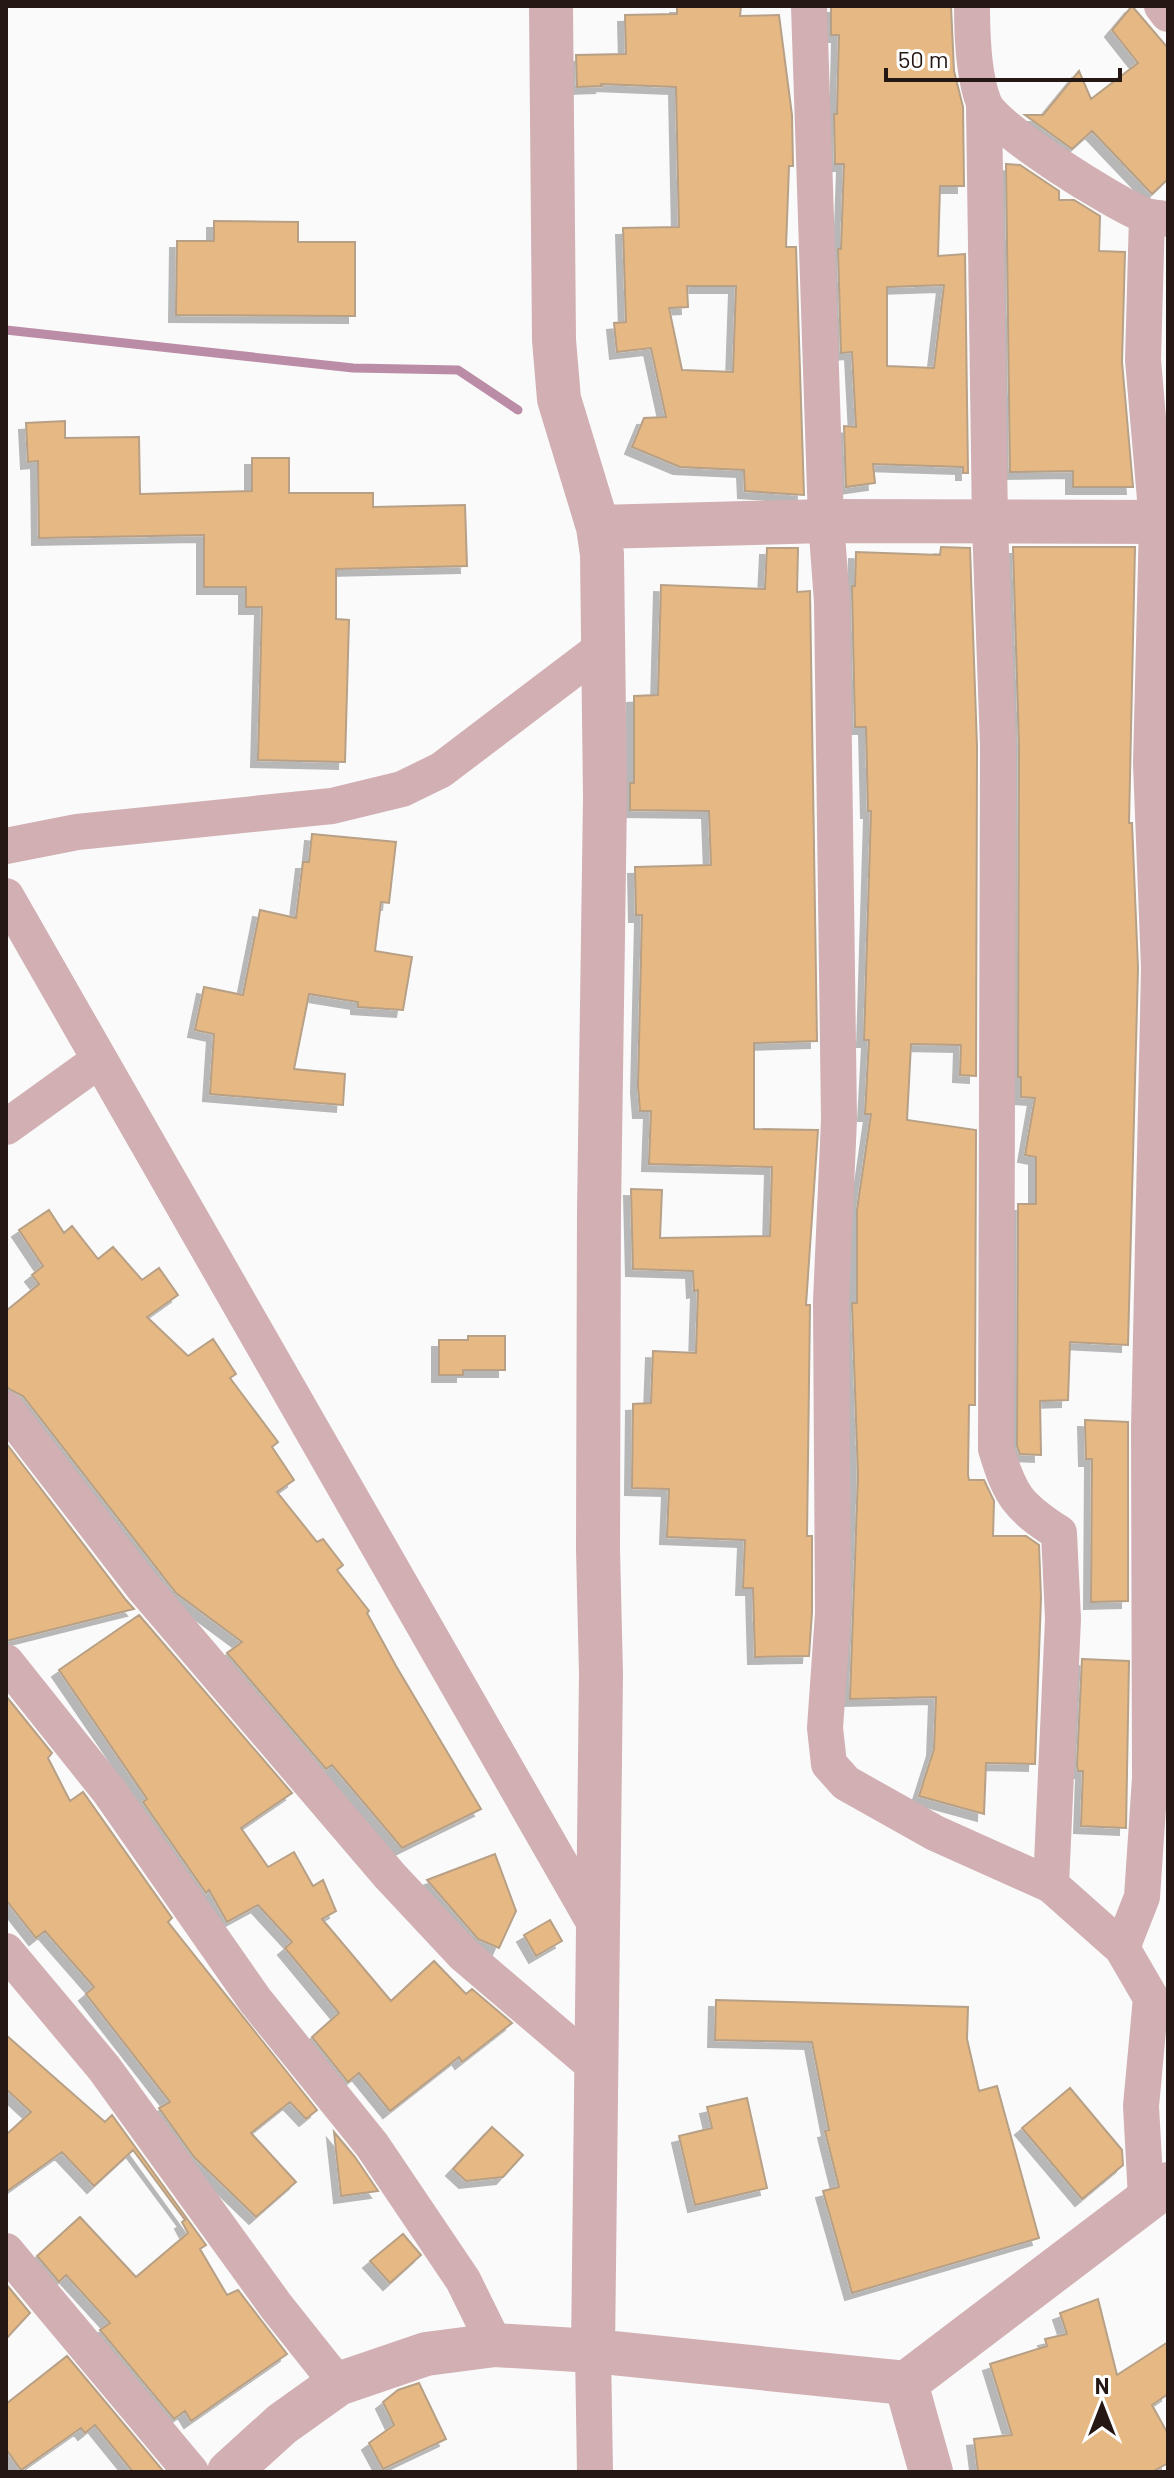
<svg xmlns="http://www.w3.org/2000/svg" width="1174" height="2478" font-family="Barlow,sans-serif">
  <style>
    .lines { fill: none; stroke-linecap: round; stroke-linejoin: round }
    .stream { stroke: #bb8ca6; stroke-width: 9 }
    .building { fill: #e6b984; stroke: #b7a086; stroke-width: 2; fill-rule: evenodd; filter: url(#shadow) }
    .minor { stroke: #d1afb3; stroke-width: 36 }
    .tertiary { stroke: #d1afb3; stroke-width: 44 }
  </style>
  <defs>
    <filter id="shadow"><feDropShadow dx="-7" dy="7" stdDeviation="0" flood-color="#0004"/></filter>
  </defs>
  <rect width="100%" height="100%" fill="#fafafa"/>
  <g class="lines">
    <!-- stream -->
    <path class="stream" d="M6,330l347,38 105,2 60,40"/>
  </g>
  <!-- building -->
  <path class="building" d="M677,6h64l-1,10 39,-1 13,100 1,51h-4l-3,81h10l8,248 -59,-4 -1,-21 -64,-3 -48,-20 12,-29 22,-1 -15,-69 -34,4 -3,-29 12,-1 -3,-94 56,-1 -3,-140 -75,-3 1,2 -25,1 -1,-32 50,-1 -1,-39 52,-1zM687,286h49l-3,86 -51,-2 -13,-62 19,-1z
    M831,6h120l3,65 9,36 1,79h-24l-2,70 27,-2 3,219h-5v-6l-90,-3 2,19 -29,4 -2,-61 12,1 -4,-75 -11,1 -3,-104h3l3,-85h-9l-1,-50h3l2,-79h-8zM944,285l-10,83 -47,-2v-79z
    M1132,6l36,42v131l-16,15 -60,-63 -20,18 -47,-34h18l36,-44 12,28 47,-36 -26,-33z
    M1006,164l14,1 39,26v9h15l26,16 -1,35 26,1 -3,110 11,125h-60v-16l-63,1z
    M214,221l84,1v20h57v74l-179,-1 1,-74h37z
    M65,421v17l74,-1 1,57 112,-3v-33h37v35h84v14l92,-2 2,61 -131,3v50l13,1 -4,142 -87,-2 4,-153h-16v-20h-42v-52l-165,3 -1,-77 -10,1 -2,-39z
    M941,547l29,1 7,198 -1,330 -16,-1 1,-30 -50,-1 -4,76 69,10 -1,275h-6l-1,70 1,5h15l10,21 -1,35h33l13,9 2,53 -6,166 -49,-1 -2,51 -65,-18 15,-47 2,-52 -86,2 8,-223 -6,-173h5v-93l14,-96h-6l4,-74h-5l7,-229h-3l-2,-84h-11l-3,-141h3l1,-34 84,3z
    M1013,547h122l-6,276h3l6,145 -10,377 -58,-3 -2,58 -28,1 1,54 -21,-1 -3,-8 1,-242h18v-47l-11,-2 10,-57 -14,-1v-20h-3l1,-331z
    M767,548h31l-1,44 13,-1 7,450 -63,2v86l64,1 -12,175h4l-3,231h5v76l-3,44 -54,1 -2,-69h-10l2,-48 -78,-3 2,-48 -37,-1 1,-84 18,-1 2,-52 43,2 2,-63 -4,1 -1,-20 -60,-2 -2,-80 31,1 -2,48 110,-2 2,-69 -123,-3 2,-53h-11l-2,-25 4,-171h-6l-1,-48 76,-2 -2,-54 -79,-1v-27h4v-87l24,-1 3,-110 104,4z
    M312,834l84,8 -7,61 -8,-1 -6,49 37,6 -9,53 -45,-3v-5l-49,-8 -15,75 51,5 -2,31 -133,-11 4,-60 -19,-4 9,-43 39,8 17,-85 36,8 7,-56h6z
    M49,1210l15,23 8,-7 26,33 15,-12 29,33 17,-12 19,27 -31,22 41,39 25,-17 23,35 -6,4 48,64 -6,5 22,33 -17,12 40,50 6,-3 20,26 -6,5 32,41 -2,2 29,53 85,143 -79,39 -70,-83 -6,4 -99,-116 15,-11 -66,-49 -153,-197 -14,-7 -3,-4v-74l33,-27 -7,-9 11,-9 -24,-36z
    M468,1336h37v34h-42v5h-24v-35h29z
    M1085,1420l43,2v179l-37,1 1,-143h-6z
    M6,1443l120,157 8,9 -128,32z
    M139,1615l153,178 -51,35 27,39 26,-15 19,34 10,-6 13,31 -14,8 69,82 43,-40 32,33 6,-5 40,34 -50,39 -3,-5 -69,54 -31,-38 -11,9 -36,-45 27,-24 -54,-65 7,-6 -34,-37 -31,17 -18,-32 -3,3 -63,-91 4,-3 -88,-129z
    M1082,1659l47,2 -3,167 -45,-2 2,-55h-5l-1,-6z
    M6,1696l46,57 -4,5 22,43 13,-9 89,126 -4,4 149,188 -11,9 -16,-17 -39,31 45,49 -40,35 -62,-60 -35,-49 11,-6 -84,-108 8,-7 -49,-56 -9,7 -30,-38z
    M495,1854l21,57 -17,37 -21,-9 -51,-59z
    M550,1920l12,21 -26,15 -12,-21z
    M716,2000l252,7 -1,32 12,52 18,-5 42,152 -187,55 -29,-102 16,-4 -14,-56 4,-1 -17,-88 -97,-2z
    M6,2035l99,87 7,-7 94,130 -6,4 27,46 11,-5 49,64 -96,67 -6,-10 -11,8 -74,-89 10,-7 -44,-48 -7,7 -22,-26 43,-39 56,60 52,-44 -6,-11 3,-2 -52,-70 -39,36 -32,-34 -56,40v-57l25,-23 -25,-23z
    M1070,2088l52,62 1,15 -41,34 -60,-71z
    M747,2098l20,90 -72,17 -16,-69 33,-8 -5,-21z
    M492,2127l31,28 -20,22 -37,4 -13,-12z
    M334,2132l21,25 23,34 -37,5z
    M403,2234l18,21 -31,28 -20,-22z
    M6,2284l24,29 -24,26z
    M1098,2299l19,76 51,-33v52l-16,11 16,29v29l-16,9h-174l-4,-33 38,-4 -22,-71 57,-18 -2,-7 22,-5 -7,-21z
    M67,2356l97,116h-31l-38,-47 -10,8 -4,-5 -60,42 -15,-21v-45z
    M419,2383l27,56 -63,30 -14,-26 25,-18 -11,-23 15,-12z"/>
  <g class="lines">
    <!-- minor -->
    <path class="minor" d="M809,6l17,515 6,81 7,517 -8,182 2,312 -8,115 4,36 17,19 89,50 116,52 71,63 29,50 -10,108 5,92
      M972,6c0,29 1,70 12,97 11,27 130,100 160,112 7,3 16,3 24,4
      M1162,6l6,8
      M984,106l6,418 8,222 -2,703c14,46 21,57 63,84l4,86 -12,266
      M6,846l71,-14 255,-26 70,-17 39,-19 162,-123
      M6,896l593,1035
      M6,1127l92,-66
      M6,1409l137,178 247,289 73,78 135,115
      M6,1662l103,129 146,209 117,145 91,135 32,65
      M1122,1948l20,-51 8,-119 -1,-349 10,-461 -8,-204 6,-242 -14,-162 4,-144
      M6,1951l98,117 172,238 62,78
      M6,2251l185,221
      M593,2351l2,121"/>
    <!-- tertiary -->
    <path class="tertiary" d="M598,527l228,-6 342,1
      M593,2351l313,32
      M229,2472l53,-48 56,-40 88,-30 69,-9 98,6 8,-677 -3,-125 1,-337 6,-415 -3,-243 -4,-27 -39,-128 -5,-59 -3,-334
      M931,2472l-25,-89 262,-199"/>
  </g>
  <!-- border -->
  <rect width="1174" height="2478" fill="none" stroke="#251814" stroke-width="16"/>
  <!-- north arrow -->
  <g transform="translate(1102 2406)" stroke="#ffffff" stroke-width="6" paint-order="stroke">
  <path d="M0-6L14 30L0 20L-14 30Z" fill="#251814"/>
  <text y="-12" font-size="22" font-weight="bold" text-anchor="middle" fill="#251814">N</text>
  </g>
  <!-- scale -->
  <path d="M886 68v12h234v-12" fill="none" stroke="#251814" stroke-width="4"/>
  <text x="898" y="68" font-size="24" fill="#251814" stroke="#ffffff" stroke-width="6" paint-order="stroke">50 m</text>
</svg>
